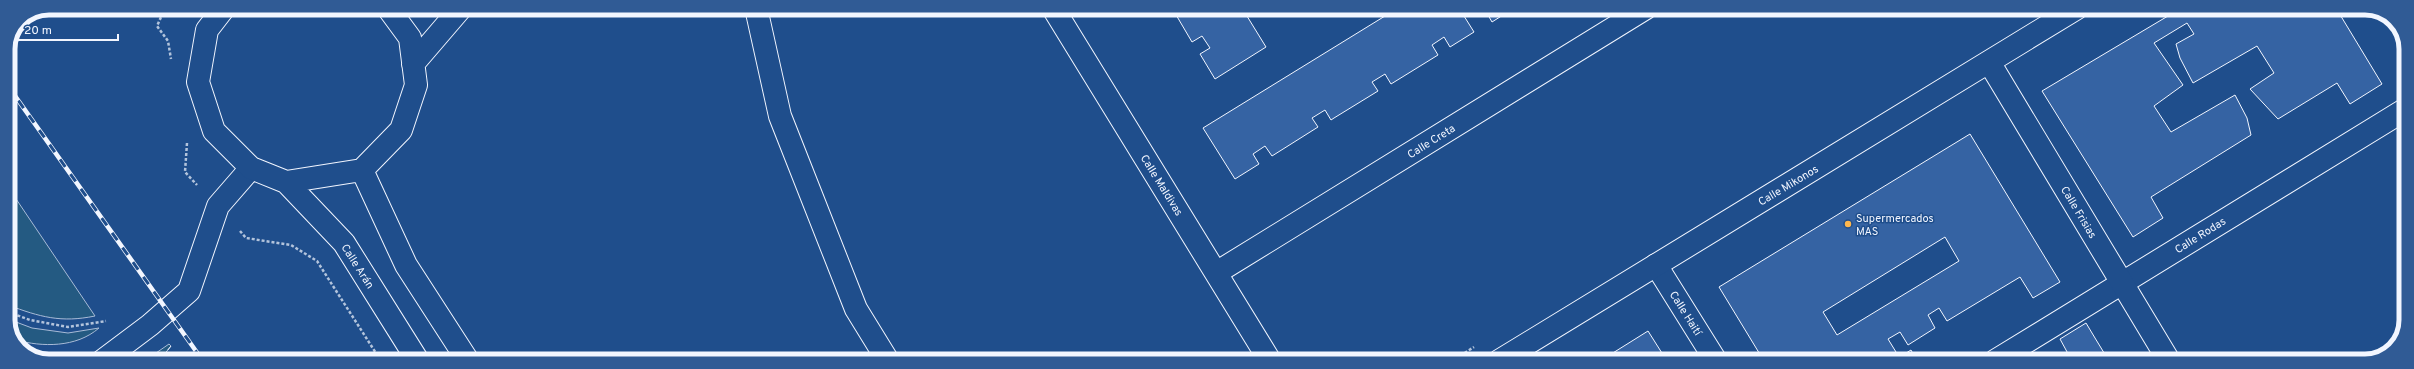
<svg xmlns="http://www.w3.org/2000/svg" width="2414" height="369" font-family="Overpass,sans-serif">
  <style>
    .green { fill: #245a82; stroke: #a8bbd7 }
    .building { fill: #3563a3; stroke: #f2f6ff; fill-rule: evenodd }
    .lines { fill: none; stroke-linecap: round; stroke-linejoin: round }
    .pedestrian-casing { stroke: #f2f6ff; stroke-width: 24 }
    .minor-casing { stroke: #f2f6ff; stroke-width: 24 }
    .tertiary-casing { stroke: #f2f6ff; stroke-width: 24 }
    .path { stroke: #b3c4dc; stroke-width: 2.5; stroke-dasharray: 3 2; stroke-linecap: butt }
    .pedestrian { stroke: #1f4e8c; stroke-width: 22 }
    .minor { stroke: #1f4e8c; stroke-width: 22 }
    .tertiary { stroke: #1f4e8c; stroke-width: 22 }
    .rail-casing { stroke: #f2f6ff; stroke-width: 4.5 }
    .rail { stroke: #1f4e8c; stroke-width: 3; stroke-dasharray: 9; stroke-linecap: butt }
    .fence { stroke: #f2f6ff; stroke-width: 1; stroke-dasharray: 5 2; stroke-linecap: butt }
    .poi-dot { fill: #ffb74d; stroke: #1f4e8c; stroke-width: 1.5 }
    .labels { text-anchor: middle; stroke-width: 3; stroke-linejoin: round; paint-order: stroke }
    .street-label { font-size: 11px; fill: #f2f6ff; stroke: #1f4e8c }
    .poi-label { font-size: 11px; fill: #f2f6ff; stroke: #1f4e8c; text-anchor: start }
    .rim { fill: none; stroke: #f2f6ff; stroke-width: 5 }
  </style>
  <rect width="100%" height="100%" fill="#1f4e8c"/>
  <!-- green -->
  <path class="green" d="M8,187l87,129c-34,7 -55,1 -87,-11z
    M8,319l24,9 36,5 31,-5c-23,20 -57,19 -83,12l-8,-15z
    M169,344l2,2 -12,15h-8l5,-8z"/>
  <!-- building -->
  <path class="building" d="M1172,8h70l24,39 -51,32 -15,-25 10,-6 -8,-12 -10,6z
    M1459,8l15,24 -24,15 -6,-10 -12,8 6,10 -47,29 -6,-10 -13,8 6,9 -44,27 -3,2 -6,-10 -13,8 6,9 -46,29 -7,-10 -12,8 6,10 -24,15 -32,-51 195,-120z
    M1484,8h30l-22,14z
    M2177,8h159l46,76 -32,20 -13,-21 -59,36 -28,-30 24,-16 -17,-27 -64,37 -13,-25 -4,-14 18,-10 -7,-11 -33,20 29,42 -29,21 17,26 64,-37 12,23 4,17 -100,62 12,21 -30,19 -91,-146 136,-81z
    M1970,134l90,148 -27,16 -13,-21 -73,44 -8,-13 -11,7 7,13 -27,17 -8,-13 -12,7 8,13 -15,9h-117l-45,-74zM1945,237l14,24 -122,74 -14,-23z
    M2086,323l9,15 14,23h-37l-12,-22z
    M1648,331l19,30h-67z
    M1911,350l6,11h-24z"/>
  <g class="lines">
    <!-- pedestrian casing -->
    <g class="pedestrian-casing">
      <path id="pedestrian" d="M756,8l24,108 76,193 32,52
        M1656,265l60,96
        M1995,361l411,-252"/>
    </g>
    <!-- minor casing -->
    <g class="minor-casing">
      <path id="minor" d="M1053,8l217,353
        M1989,62l180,299
        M1216,273l430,-265
        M102,361l48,-36 39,-34 29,-85 33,-38
        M1499,361l578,-353"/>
    </g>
    <!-- tertiary casing -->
    <g class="tertiary-casing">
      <path id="tertiary" d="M224,8l-17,22 -9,52 16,49 37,37 35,14 76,-12 39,-40 15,-45 -6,-47 -22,-30
        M413,64l48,-56
        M362,170l44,95 62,96
        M286,182l58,61 74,118"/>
    </g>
    <!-- path -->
    <path class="path" d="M165,8l-8,18 11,15 3,18
      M177,8l7,5
      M187,143l-2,29 12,13
      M240,231l6,7 45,7 26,16 64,100
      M8,312l22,8 38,7 38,-6
      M1452,361l22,-14"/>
    <!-- pedestrian -->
    <use href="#pedestrian" class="pedestrian"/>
    <!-- minor -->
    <use href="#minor" class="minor"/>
    <!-- tertiary -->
    <use href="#tertiary" class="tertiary"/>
    <!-- rail casing -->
    <g class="rail-casing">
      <path id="rail" d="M8,86l195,275"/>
    </g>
    <!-- rail -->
    <use href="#rail" class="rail"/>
    <!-- fence -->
    <path class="fence" d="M159,361l12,-15"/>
  </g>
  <!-- markers -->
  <circle class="poi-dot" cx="1848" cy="224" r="4"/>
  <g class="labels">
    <!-- street labels -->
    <g class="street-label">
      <text transform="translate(1431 141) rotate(-32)" y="4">Calle Creta</text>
      <text transform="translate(1162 185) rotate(58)" y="4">Calle Maldivas</text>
      <text transform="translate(1788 185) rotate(-31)" y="4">Calle Mikonos</text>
      <text transform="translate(2079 212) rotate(59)" y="4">Calle Frisias</text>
      <text transform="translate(2200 235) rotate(-32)" y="4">Calle Rodas</text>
      <text transform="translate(358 266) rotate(57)" y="4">Calle Arán</text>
      <text transform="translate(1686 313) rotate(58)" y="4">Calle Haití</text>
    </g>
    <!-- poi labels -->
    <g class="poi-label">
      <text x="1856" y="222">Supermercados<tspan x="1856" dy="13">MAS</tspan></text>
    </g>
  </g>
  <!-- crop -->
  <path d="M0 0H2414V369H0ZM49 15H2365A34 34 0 0 1 2399 49V320A34 34 0 0 1 2365 354H49A34 34 0 0 1 15 320V49A34 34 0 0 1 49 15Z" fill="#305b95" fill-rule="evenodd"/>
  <path class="rim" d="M49 15H2365A34 34 0 0 1 2399 49V320A34 34 0 0 1 2365 354H49A34 34 0 0 1 15 320V49A34 34 0 0 1 49 15Z"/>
  <!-- scale -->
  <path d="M18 34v6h100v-6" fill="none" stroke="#f2f6ff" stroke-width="2"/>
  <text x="24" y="34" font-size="12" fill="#f2f6ff" stroke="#1f4e8c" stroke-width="3" paint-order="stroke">20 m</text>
</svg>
